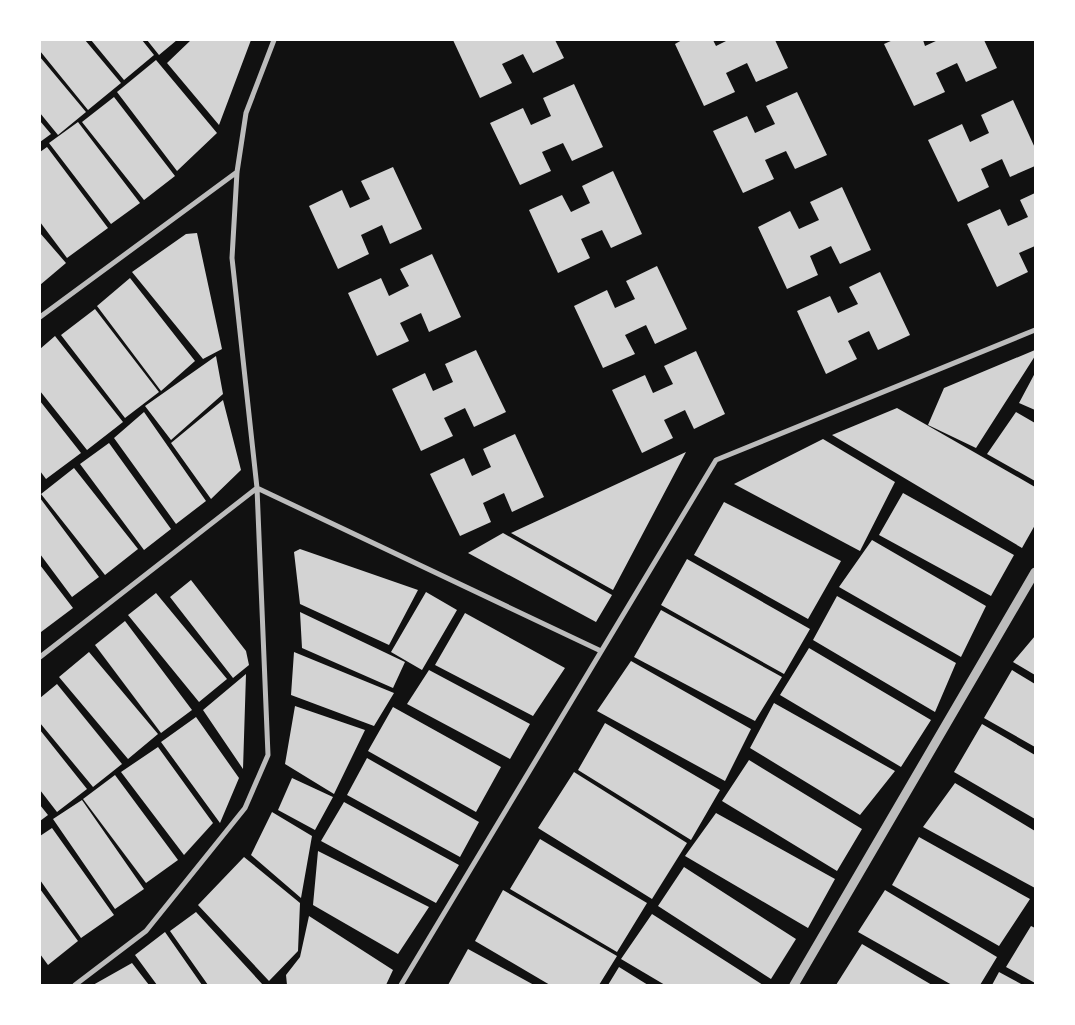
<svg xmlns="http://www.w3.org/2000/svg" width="1075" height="1025" font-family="Barlow,sans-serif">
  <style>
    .building { fill: #d3d3d3 }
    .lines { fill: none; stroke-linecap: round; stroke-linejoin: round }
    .minor { stroke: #bcbcbc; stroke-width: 5 }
    .tertiary { stroke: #bcbcbc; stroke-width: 9 }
  </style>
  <rect width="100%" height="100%" fill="#111"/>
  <!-- building -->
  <path class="building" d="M40,40h45l36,43 -33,27 -48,-59z
    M91,40h51l12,15 -30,25z
    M147,40h30l-18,15z
    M191,40h60l-32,85 -52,-62z
    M453,40h102l9,18 -31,15 -10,-19 -21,10 10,19 -32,15z
    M682,40h31l3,6 12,-6h47l13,28 -32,14 -9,-19 -21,10 9,19 -31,14 -29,-62z
    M893,40h30l2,6 13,-6h46l13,28 -31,14 -9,-19 -21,10 9,19 -31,14 -30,-62z
    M40,57l46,55 -28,23 -18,-22z
    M156,60l61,73 -40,38 -60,-79z
    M574,84l29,63 -31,14 -9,-18 -21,9 9,19 -31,14 -30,-62 33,-15 8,17 20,-9 -8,-18z
    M797,92l30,63 -32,14 -9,-18 -21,9 9,19 -31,14 -30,-62 34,-15 8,17 20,-9 -9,-18z
    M114,97l61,79 -31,24 -62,-78z
    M1013,100l22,48v18l-25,11 -8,-18 -21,10 8,18 -31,15 -30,-62 34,-16 8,18 19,-9 -8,-18z
    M40,121l11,13 -11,8z
    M78,122l62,81 -29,21 -62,-81z
    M47,147l61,81 -41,30 -27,-36v-70z
    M393,167l29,62 -32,15 -8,-19 -21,10 8,19 -31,15 -29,-63 33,-16 8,18 20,-9 -9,-18z
    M613,171l29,63 -31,14 -9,-18 -21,9 9,19 -32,15 -29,-63 33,-15 9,17 19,-9 -8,-17z
    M842,187l29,63 -31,14 -9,-18 -21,10 8,19 -31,14 -29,-62 32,-16 9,18 20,-9 -9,-18z
    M1035,193v53l-16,7 9,19 -31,15 -30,-63 33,-15 8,17 20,-9 -8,-17z
    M40,233l26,30 -26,22z
    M197,233l25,116 -19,10 -71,-87 54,-38z
    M432,254l29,63 -32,15 -8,-19 -21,10 9,18 -32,15 -29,-63 33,-15 8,18 20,-10 -9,-17z
    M657,266l30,63 -32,15 -9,-19 -21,10 10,19 -32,14 -29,-62 33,-16 8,18 20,-9 -9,-18z
    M880,272l30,63 -32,15 -9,-19 -21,10 9,18 -31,15 -29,-63 33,-15 8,17 20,-9 -9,-17z
    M130,278l65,83 -34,30 -64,-85z
    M95,309l64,83 -34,26 -64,-83z
    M55,336l68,86 -36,28 -47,-59v-42z
    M476,350l30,62 -32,15 -9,-19 -21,10 9,18 -32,15 -29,-62 33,-16 8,18 20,-9 -8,-18z
    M1035,350v6l-59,92 -48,-23 16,-37z
    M696,351l29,63 -31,15 -9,-19 -21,10 9,18 -31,15 -30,-63 33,-15 8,18 20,-9 -9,-18z
    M216,356l7,38 -52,46 -26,-34z
    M1035,373v37l-16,-7z
    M223,400l18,70 -30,29 -40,-56z
    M40,401l41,52 -35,26 -6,-8z
    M897,408l138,79v38l-13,23 -190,-113z
    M144,412l62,89 -30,23 -62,-86z
    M1016,412l19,11v58l-48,-27z
    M515,434l29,63 -32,15 -8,-19 -21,10 8,19 -31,14 -30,-62 34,-16 8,18 19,-9 -8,-18z
    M823,439l72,43 -35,69 -126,-67z
    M109,443l62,86 -27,21 -64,-86z
    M686,452l-73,138 -102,-57z
    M74,468l64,81 -33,26 -64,-81z
    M903,493l111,62 -23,41 -112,-61z
    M40,498l59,79 -27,20 -32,-43z
    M724,502l117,59 -33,58 -114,-64z
    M503,533l109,62 -16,27 -128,-69z
    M872,540l114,66 -25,51 -122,-70z
    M300,549l118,41 -29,55 -89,-41 -6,-52z
    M687,559l123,70 -26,45 -123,-69z
    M40,565l33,43 -32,24 -1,-1z
    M191,580l55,71 3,14 -16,13 -63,-81z
    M426,592l31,18 -35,60 -31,-18z
    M156,593l71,86 -28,23 -71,-87z
    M837,596l119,67 -21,49 -122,-72z
    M661,610l121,67 -27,44 -121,-64z
    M300,612l105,50 -12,26 -91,-40z
    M465,613l100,55 -32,48 -98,-51z
    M125,621l67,89 -31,23 -66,-88z
    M1035,636v39l-22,-13z
    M809,648l122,72 -30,47 -121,-72z
    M89,652l69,82 -30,25 -69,-82z
    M294,652l100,41 -20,33 -83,-31z
    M631,661l120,68 -26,52 -128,-70z
    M429,670l101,54 -20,35 -103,-55z
    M1012,670l23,14v63l-51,-29z
    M246,674l-3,95 -40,-59z
    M57,684l65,80 -29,23 -53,-64v-25z
    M774,703l121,68 -35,44 -110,-67z
    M295,706l70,24 -31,64 -49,-30z
    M393,707l108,60 -25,45 -108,-61z
    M196,717l43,61 -19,45 -59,-81z
    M605,723l115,67 -29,50 -113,-70z
    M982,724l53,31v64l-81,-47z
    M40,730l47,59 -30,23 -17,-22z
    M158,747l55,76 -29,32 -63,-83z
    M367,758l112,64 -19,35 -113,-62z
    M749,760l113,69 -25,42 -115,-70z
    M574,772l113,71 -35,56 -114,-71z
    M115,775l63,85 -32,23 -63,-84z
    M292,778l41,19 -18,33 -37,-20z
    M955,783l80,48v57l-112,-61z
    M82,800l62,89 -29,20 -62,-90z
    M344,802l115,63 -23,38 -115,-62z
    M40,805l8,10 -8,6z
    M272,812l40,24 -11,62 -50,-43z
    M716,813l119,66 -27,49 -123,-72z
    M52,828l62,87 -33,23 -41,-58v-44z
    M919,837l111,62 -31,47 -107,-61z
    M540,839l107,64 -30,49 -107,-63z
    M318,851l111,56 -31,47 -85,-49z
    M244,857l56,46 -2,48 -29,30 -71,-76z
    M684,867l112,72 -25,40 -113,-73z
    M40,889l38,52 -30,24 -8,-11z
    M503,890l114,66 -18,29h-49l-75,-44z
    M885,890l112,67 -17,28h-28l-94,-53z
    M196,912l67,73h-55l-38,-54z
    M652,914l111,71h-98l-44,-26z
    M309,916l84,54 -7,15h-99l-1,-10 14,-18z
    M1031,926l4,2v55l-29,-16z
    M165,932l37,53h-45l-22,-30z
    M862,944l70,41h-96z
    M468,949l66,36h-86z
    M132,963l17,22h-56z
    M619,967l29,18h-40z
    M999,972l24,13h-31z"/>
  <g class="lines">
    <!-- minor -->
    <path class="minor" d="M40,317l197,-145
      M257,488l344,163
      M40,657l217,-169
      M75,985l71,-54 99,-123 23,-53 -11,-267 -25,-230 5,-86 9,-59 28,-73
      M401,985l315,-525 319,-130"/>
    <!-- tertiary -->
    <path class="tertiary" d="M794,985l241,-413"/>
  </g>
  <!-- border -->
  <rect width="1075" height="1025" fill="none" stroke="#ffffff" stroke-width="82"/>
</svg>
